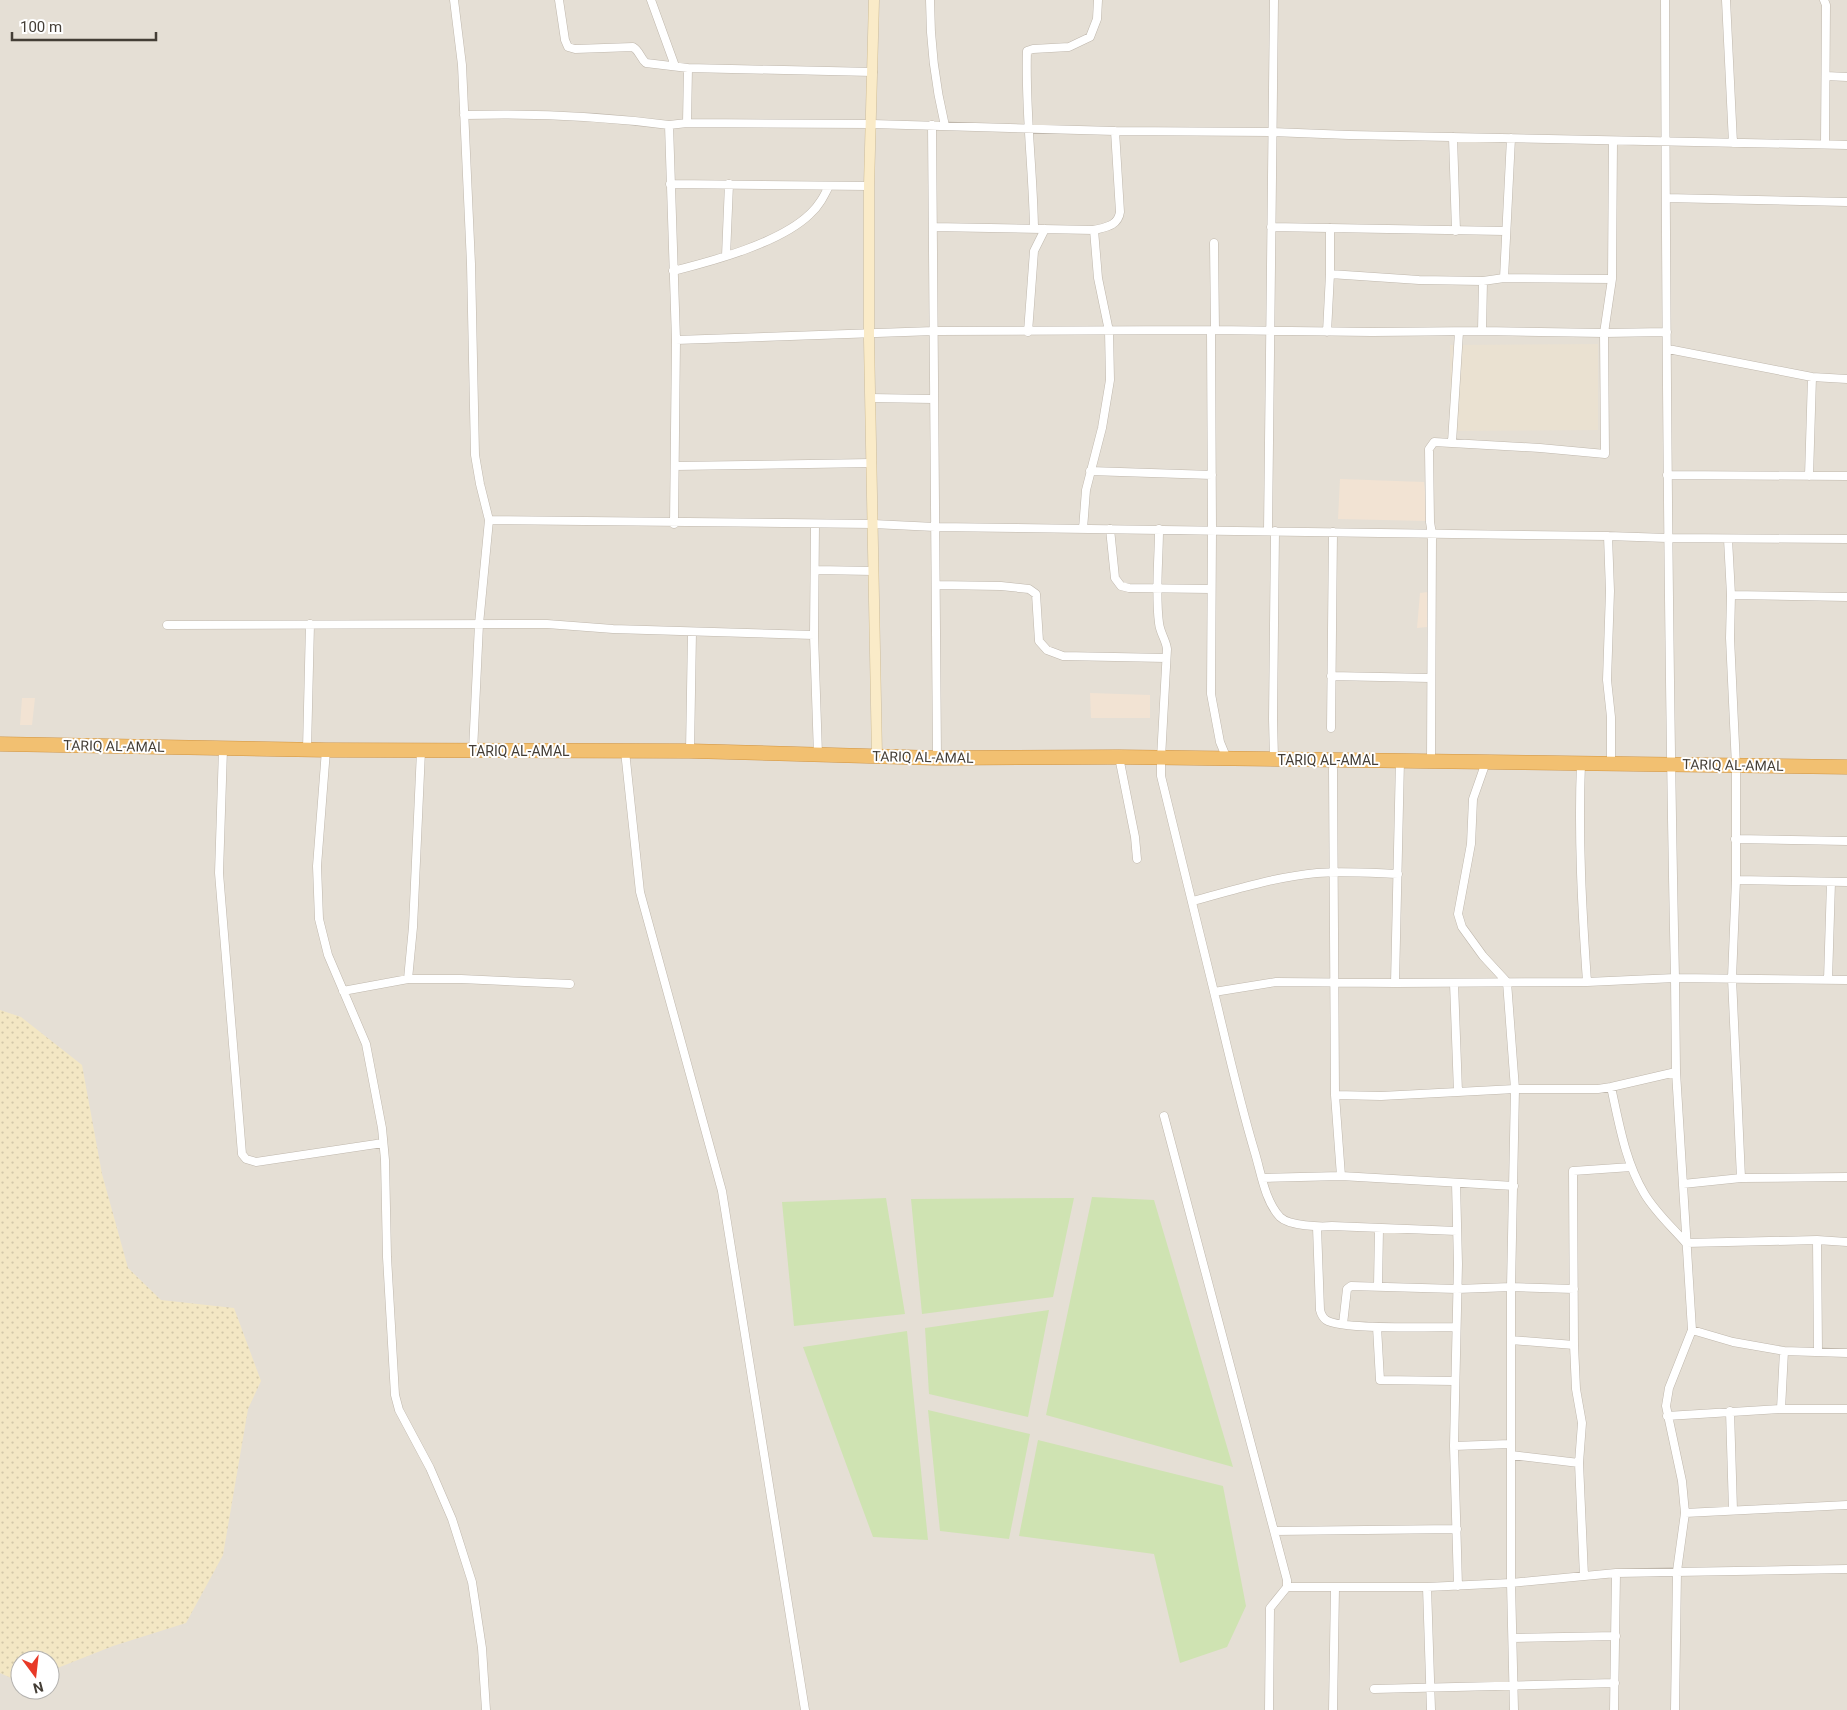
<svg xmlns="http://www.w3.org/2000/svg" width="1847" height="1710" font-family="Roboto,sans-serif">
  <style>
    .residential { fill: #e5dfd5; fill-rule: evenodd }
    .commercial { fill: #f2e3d3 }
    .education { fill: #eae1d1 }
    .sand { fill: url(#sand-dots) }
    .green { fill: #cfe3b2 }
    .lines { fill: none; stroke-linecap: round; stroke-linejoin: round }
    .street-casing { stroke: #bfb7ac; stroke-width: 9 }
    .secondary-casing { stroke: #cebd99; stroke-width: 11 }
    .highway-casing { stroke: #d09442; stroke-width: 15 }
    .street { stroke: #fff; stroke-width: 8 }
    .secondary { stroke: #faebc8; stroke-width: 10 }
    .highway { stroke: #f2c071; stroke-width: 14 }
    .labels { text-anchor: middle; stroke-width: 4; stroke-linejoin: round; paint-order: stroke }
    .street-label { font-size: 14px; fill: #443e36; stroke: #fff }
  </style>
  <defs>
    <pattern id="sand-dots" width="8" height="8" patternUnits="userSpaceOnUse" patternTransform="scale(1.25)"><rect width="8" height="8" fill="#f3e7c4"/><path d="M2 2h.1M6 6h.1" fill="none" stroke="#d2c7a9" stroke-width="1.8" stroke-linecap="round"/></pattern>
  </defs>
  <rect width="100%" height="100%" fill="#f1ede6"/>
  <!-- residential -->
  <path class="residential" d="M0,0h1847v1710h-1847zM20,1660h30v30h-30z"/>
  <!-- commercial -->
  <path class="commercial" d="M1340,479l84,3 4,39 -90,-2z
    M1428,592l-1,35 -10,1 3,-35z
    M1090,693l60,2v23h-59z
    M22,698h13l-3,27h-12z"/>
  <!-- education -->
  <path class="education" d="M1598,344v86l-147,1 -1,-86z"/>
  <!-- sand -->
  <path class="sand" d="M0,1010l21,7 61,48 20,109 26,94 33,32 73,8 27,73 -13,28 -25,146 -37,68 -73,23 -63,25v-11h-30v22l-20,-9z"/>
  <!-- green -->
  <path class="green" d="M1092,1197l62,3 79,267 -187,-52z
    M886,1198l19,116 -111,12 -12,-124z
    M1074,1198l-21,99 -131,17 -11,-115z
    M1049,1310l-21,107 -99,-23 -4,-66z
    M907,1331l21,209 -55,-3 -70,-190z
    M928,1410l102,24 -21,105 -69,-8z
    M1038,1440l185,46 23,120 -19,41 -47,16 -26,-109 -135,-18z"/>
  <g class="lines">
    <!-- street casing -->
    <g class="street-casing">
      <path id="street" d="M454,0l8,65 9,199 4,191 5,29 9,36 -10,104 -6,127
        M559,0l6,40 3,7 7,2 58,-2c7,4 7,11 13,16l42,5 185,4
        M651,0l24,66
        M930,0c0,43 5,84 15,126
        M1665,0c1,326 3,652 10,978l172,2
        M1726,0l7,143
        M1824,0l2,5 -1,139
        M1826,76l21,1
        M464,115c69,-2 136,1 205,10
        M687,123l1,-55
        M932,125l5,633
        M1453,137l3,94
        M670,184l199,2
        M1666,198l181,4
        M933,227l161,3c12,-3 24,-4 26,-18l-5,-81
        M1271,227l234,4
        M1034,228c-1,-59 -9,-118 -7,-177l6,-2 36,-2 21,-10 7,-18 1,-19
        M1330,228v46l89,6 64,1 21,-3 108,1
        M1214,243l1,87
        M726,256l3,-72
        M673,271c40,-10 107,-28 137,-57 9,-8 14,-18 19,-28
        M1504,278l7,-140
        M1211,330l1,200 -1,164 9,48 7,17
        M1482,331l1,-50
        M1028,332l6,-81 11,-22
        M1327,332l3,-58
        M676,340l-7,-215 18,-2 185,1 243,7 157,1 77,3 498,10
        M1668,349l144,28 35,2
        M870,398l63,1
        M1452,442l7,-110
        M675,466l197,-3
        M1090,471l122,4
        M1667,475l180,1
        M1809,476l3,-99
        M489,520l384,4 62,3 673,9 59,2 180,1
        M674,524l2,-184 258,-9 277,-1 161,2 110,-1 122,2 63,-1
        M815,524l-1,111 4,120
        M1083,529l3,-39 16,-62 8,-48 -1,-49 -11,-53 -4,-48
        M1110,529l5,49 6,8 8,2 82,1
        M1159,529c0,31 -4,64 0,94 1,10 7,17 8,26l-6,109v18l53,216 62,-10 119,1
        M1268,531l6,-531
        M1608,536l2,55 -3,89 4,37v46
        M1728,539l3,56 -1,43 6,128v114l-4,98 9,200
        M815,570l59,1
        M936,585l65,1 28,3 7,5 3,47 8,9 16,6 103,2
        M1731,595l116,2
        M167,625l380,-1 66,5 201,6
        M1331,676l99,2
        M1331,728l2,-196
        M223,749l-4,124 23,281 4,5 10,3 127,-19
        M307,749l3,-125
        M326,750l-9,116 2,53 9,36 38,89 16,84 3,32 2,97 8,138 4,15 31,58 22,51 20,63 10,66 4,62
        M625,751l15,141 82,299 83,519
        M690,751l2,-119
        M1119,757l16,80 2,22
        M1274,759l-1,-40 2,-188
        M1400,760l-5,223 192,-1 88,-4 1,94 16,258
        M1431,761l1,-227 -2,-12 -1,-73 5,-7 106,6 65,6 -1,-121 8,-54 1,-138
        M1486,762l-13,37 -2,45 -13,70 4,13 21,29 24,26 8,107 -4,198v296l3,127
        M1581,763c-3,73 1,146 6,219
        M1333,769l2,326 6,81 173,10
        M1735,839l112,2
        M1736,880l111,2
        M1193,901c40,-11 82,-24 124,-28 26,-2 54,0 81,1
        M408,979l5,-52 8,-176
        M1828,980l3,-98
        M1454,983l4,109
        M343,991l65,-12h53l109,5
        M1214,992c13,54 25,108 41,161 6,20 10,48 25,64 9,9 40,10 52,9l125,5
        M1611,1087c8,36 14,74 33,106 11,19 28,34 42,50l131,-3 30,2
        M1335,1095l46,1 134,-7h83l13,-2 65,-15
        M1164,1116l123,464v7l-17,21 -1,102
        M1262,1178l79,-2
        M1456,1183l2,81 -4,182 4,140
        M1683,1184l58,-6 106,-1
        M1317,1227l3,83c1,4 2,7 6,10 14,10 107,7 129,7
        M1817,1240l1,111
        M1378,1286l1,-57
        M1343,1324l4,-35 4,-3 106,3 54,-2 63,2
        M1377,1327l3,53 74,1
        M1511,1340l63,5 2,44 6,34 -3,40 5,113
        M1574,1345l-1,-174 58,-4
        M1781,1409l3,-58
        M1730,1411l3,99
        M1667,1416l114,-7h66
        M1454,1446l56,-2
        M1511,1455l68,8
        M1685,1513l162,-8
        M1274,1531l183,-2
        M1287,1587h140l84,-4 105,-10 231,-4
        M1427,1587l4,123
        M1513,1638l103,-2
        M1374,1689l241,-6
        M1333,1710l2,-122
        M1614,1710l2,-137
        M1675,1710l2,-139 8,-58 -3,-32 -16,-75 3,-18 23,-58 41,12 51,9 63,2"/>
    </g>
    <!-- secondary casing -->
    <g class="secondary-casing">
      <path id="secondary" d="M874,0l-5,186v154l8,416"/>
    </g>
    <!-- highway casing -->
    <g class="highway-casing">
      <path id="highway" d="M0,744l326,6 364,1 247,7 182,-1 728,10"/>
    </g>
    <!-- street -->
    <use href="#street" class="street"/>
    <!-- secondary -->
    <use href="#secondary" class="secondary"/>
    <!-- highway -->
    <use href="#highway" class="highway"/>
  </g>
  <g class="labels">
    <!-- street labels -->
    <g class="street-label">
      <text transform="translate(114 746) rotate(1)" y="5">TARIQ AL-AMAL</text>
      <text x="519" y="756">TARIQ AL-AMAL</text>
      <text transform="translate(923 757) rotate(1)" y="5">TARIQ AL-AMAL</text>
      <text x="1328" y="765">TARIQ AL-AMAL</text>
      <text transform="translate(1733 765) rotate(1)" y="5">TARIQ AL-AMAL</text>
    </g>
  </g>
  <!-- north arrow -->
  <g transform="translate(35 1675) rotate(165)"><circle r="24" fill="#ffffff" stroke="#b4b2af"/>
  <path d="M0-4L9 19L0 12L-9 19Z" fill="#e83927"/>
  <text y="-8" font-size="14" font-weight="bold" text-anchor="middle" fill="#443e36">N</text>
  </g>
  <!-- scale -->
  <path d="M12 32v8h144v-8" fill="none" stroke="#443e36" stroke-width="2.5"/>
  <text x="20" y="32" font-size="15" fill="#443e36" stroke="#ffffff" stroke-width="4" paint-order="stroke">100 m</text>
</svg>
